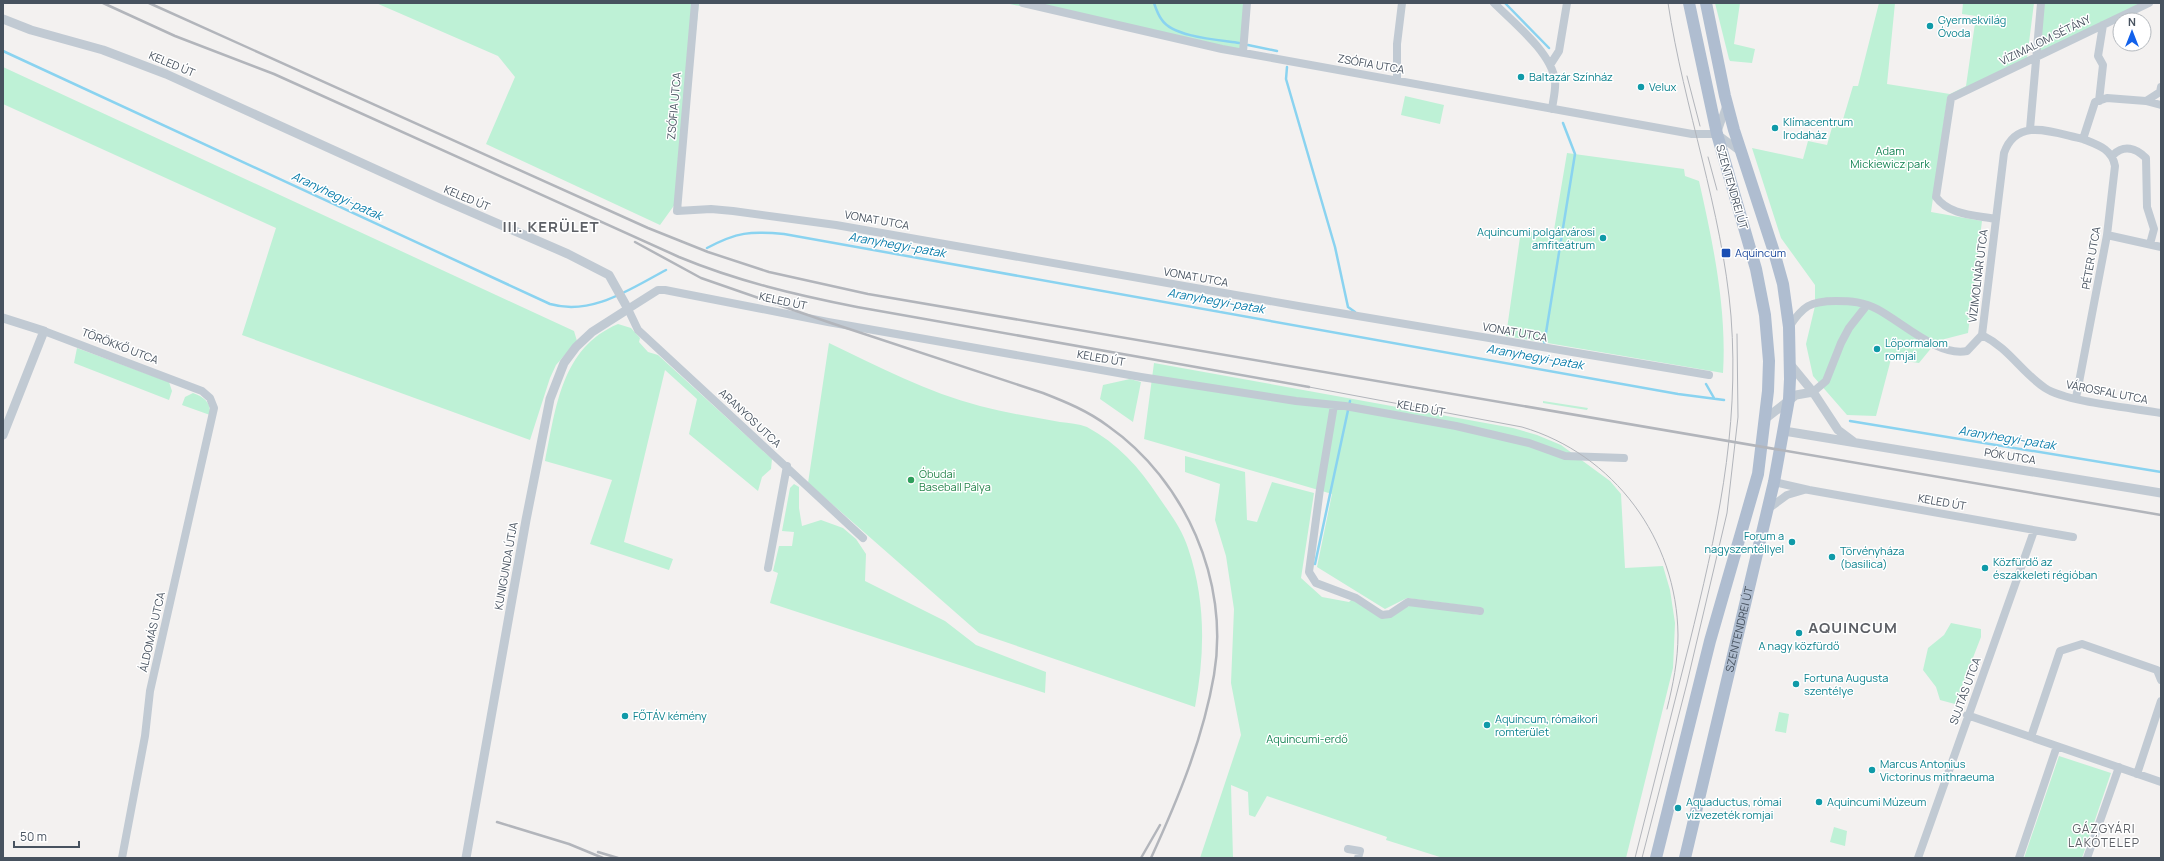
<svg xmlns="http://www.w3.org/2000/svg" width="2164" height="861" font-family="Manrope,sans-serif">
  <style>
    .green { fill: #bef1d6 }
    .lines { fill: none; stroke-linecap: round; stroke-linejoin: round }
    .stream { stroke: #8ad3f0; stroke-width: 2.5 }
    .minor { stroke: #c1cad3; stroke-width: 8 }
    .tertiary { stroke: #c1cad3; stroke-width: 9 }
    .primary { stroke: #afbdd0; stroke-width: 12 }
    .tram { stroke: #b2b5bb; stroke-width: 1 }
    .rail { stroke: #b2b5bb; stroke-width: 2.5 }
    .culture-dot { fill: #0f9aa8; stroke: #fff; stroke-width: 1.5 }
    .transit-dot { fill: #1a4fb4; stroke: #fff; stroke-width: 1.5 }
    .leisure-dot { fill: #2e9e5b; stroke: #fff; stroke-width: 1.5 }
    .labels { text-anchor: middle; stroke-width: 3; stroke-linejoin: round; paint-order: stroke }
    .culture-label { font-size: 11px; fill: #0d838f; stroke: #fff; text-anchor: start }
    .street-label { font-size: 11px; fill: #47525f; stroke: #fff }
    .park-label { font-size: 11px; fill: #148454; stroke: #fff }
    .transit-label { font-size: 11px; fill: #164399; stroke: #fff; text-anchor: start }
    .leisure-label { font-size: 11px; fill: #27864d; stroke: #fff; text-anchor: start }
    .water-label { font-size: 12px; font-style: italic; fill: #087caa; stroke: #fff }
    .neighbourhood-label { font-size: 12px; letter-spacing: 1px; fill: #5d6066; stroke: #fff }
    .district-label { font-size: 15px; font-weight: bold; letter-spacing: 1px; fill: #5d6066; stroke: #fff }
  </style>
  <rect width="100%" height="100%" fill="#f3f1f0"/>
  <!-- green -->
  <path class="green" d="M376,3h323l-21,197 -18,25 -174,-81 29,-67 -17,-21z
    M1005,3h242l-4,49z
    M1715,3h25l-6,41 21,5 -3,14 -22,-2 -1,-2z
    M1879,3h16l-8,81 63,10 16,-8 10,-70 -14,-2 1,-11h71l-7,55 -80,42 -16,112 51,9 -14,112 -31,8 -18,22 -28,-4 -15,57 -29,-1 -34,-39 -7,-32 9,-38v-21l-34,-47 -29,-90 51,11 5,-18 19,4 6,-21 8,2 12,-40h5z
    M2041,3h107l-112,53z
    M3,67l571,264 3,10 -21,24 -6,13 -20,62 -288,-105 34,-107 -273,-124z
    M1405,96l39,9 -4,19 -39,-9z
    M1567,153l117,16 1,7 14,5c14,62 28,128 24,192l-217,-37 15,-106 32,6z
    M618,324l13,4 9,10 -1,4 9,10 10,3 114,104 -1,10 -9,8 -4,14 -69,-57 8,-35 -32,-29 -41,172 49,17 -4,11 -79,-26 22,-64 -67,-19c11,-53 16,-113 73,-137z
    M829,343c50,24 98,49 151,63 26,7 54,11 80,16 9,1 19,2 27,5 30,16 53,41 71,69 11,16 24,33 30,52 18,53 17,105 7,159l-216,-74 -171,-150z
    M77,348l92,34 3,9 -3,9 -95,-37z
    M1154,363l359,65 24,7 24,10 49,36 11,13 4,74 38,-2 7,24 5,33 -2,45 -47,190h-183l-57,-18 1,-3 -120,-41 -12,21 -6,-2 -1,-23 -17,-7 2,73h-33l41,-123 -10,-52 3,-74 -8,-53 -11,-36 5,-36 -35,-12v-16l60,16 2,48 10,2 15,-40 42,11 -13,85 21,19 27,5 3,-3 24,16 37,-10 67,10 3,-7 -76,-10 -22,11 -68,-42 15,-73 -188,-55z
    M1130,379l11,3 -8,40 -33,-23 3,-14z
    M193,393c11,4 18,9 17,22l-28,-10 3,-8z
    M1543,401l45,7 -1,2 -44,-7z
    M794,484l5,3v21l3,18 19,-6 22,8 13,11 10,15 -1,27 80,40 31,24 70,27 -1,21 -275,-90 8,-30 -5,-2 6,-25h13l2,-14 -12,-1 8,-43z
    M1951,623l30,6v8l-26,67 -15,-4 -4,-13 -13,-17 5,-22 16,-13z
    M1779,712l10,2 -3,19 -11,-2z
    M2059,756l52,17 -29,85h-58z
    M1834,827l13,4 -2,15 -15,-4z"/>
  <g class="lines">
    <!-- stream -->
    <path class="stream" d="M1154,3c2,6 4,12 8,17 11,17 57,20 77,23
      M1505,3l44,45
      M1248,45l29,6
      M3,51l547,253c42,12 80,-15 116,-34
      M1287,67l-1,12 49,168 13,60 7,5
      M707,248c30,-16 43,-17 77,-14l894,160 46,6
      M1544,345l31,-191 -12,-31
      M1706,384l8,14
      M1850,421l311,51
      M1315,564l35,-163"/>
    <!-- minor -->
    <path class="minor" d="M695,3l-18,208 34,-2 22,2 103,14 468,82 405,68
      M1023,3l199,46 470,85h25l24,18
      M1494,3c19,19 58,50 61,78 1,9 -2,19 -3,28
      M1243,52l4,-49
      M1550,65l9,-14 8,-48
      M1397,80v-36l5,-41
      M2099,101l4,-36 -5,-9 5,-31
      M2146,101l15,4
      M2030,129l11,-126
      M1717,133l10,-29
      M2113,155c11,-11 23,-7 33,3l1,49 7,22 -4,15
      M1995,219c-21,-4 -46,-4 -59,-22l15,-99 198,-95
      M2107,235l54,12
      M1789,327c14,-21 21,-26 47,-26 15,0 28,1 41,8 25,13 61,48 90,42l15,-16
      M44,331l158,60 8,7 4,10 -64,283 -5,45 -23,122
      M1982,335l22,-182c13,-37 50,-20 79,-14l12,-37 12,-4 39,3 14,-9 1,-5
      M1982,335c28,14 38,36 63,53 21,14 88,20 116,25
      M1813,392l13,-11 15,-38 8,-15 18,-23
      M2076,398l31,-163 8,-69c-3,-17 -17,-21 -32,-27
      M1334,405l-14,84 -11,83 7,11 40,15 26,17 8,-1 18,-12 72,9
      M1774,482l35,8 264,47
      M1768,509l19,-14 17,-5
      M863,538l-225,-208 -10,-21 30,-19h7l163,32 313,55 155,24 49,5 111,20 73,17 36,13 59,2
      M768,568l19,-102
      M1967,715l194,67
      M2031,737l29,-86 22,-7 75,26 4,10
      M2137,774l24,-73
      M1348,849l12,2 -2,7
      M1918,858l116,-327
      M2019,858l38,-112
      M2087,858l32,-91"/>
    <!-- tertiary -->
    <path class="tertiary" d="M3,19l28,11 72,20 63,24 275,125 127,55 41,21 19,34 -36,23 -16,15 -12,16 -14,36 -24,121 -60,338
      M3,318l41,13 -41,104
      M1790,364l23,28 25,38 16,12
      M1765,419l31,-24 17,-3
      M1784,431l377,62"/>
    <!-- primary -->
    <g class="primary">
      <path d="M1656,858l54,-217 48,-167 10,-83 1,-30 -4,-46 -9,-46 -39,-135 -28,-131"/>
      <path id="s1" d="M1685,858l89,-376 15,-83 1,-20 -1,-52 -6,-43 -9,-32 -40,-122 -9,-34 -19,-93"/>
    </g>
    <!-- tram -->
    <path class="tram" d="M1687,76l13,50
      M1708,157l9,33
      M1309,387l213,40c92,27 155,112 156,208 0,25 -5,50 -11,74
      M1635,858c18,-71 36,-142 54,-213 27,-110 51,-213 42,-329 -9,-107 -47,-207 -63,-313
      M1642,858l45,-175 40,-170 11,-96 -1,-83"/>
    <!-- rail -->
    <path class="rail" d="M103,3l72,33 99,38 405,183c58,24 117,38 178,50l452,80
      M149,3l499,225 60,24 61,20 99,22 1293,221
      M635,242l66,36 127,44 215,71c23,9 45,18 65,33 77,54 122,155 106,249 -11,64 -36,124 -63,183
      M497,822l72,22 34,14
      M598,852l20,6
      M1141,858l19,-33"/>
  </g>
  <!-- markers -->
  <g class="culture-dot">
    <circle cx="1930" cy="26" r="4"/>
    <circle cx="1521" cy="77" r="4"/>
    <circle cx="1641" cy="87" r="4"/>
    <circle cx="1775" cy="128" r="4"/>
    <circle cx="1603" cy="238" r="4"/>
    <circle cx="1877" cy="349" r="4"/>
    <circle cx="1792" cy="542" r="4"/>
    <circle cx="1832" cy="557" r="4"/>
    <circle cx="1985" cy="568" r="4"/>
    <circle cx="1799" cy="633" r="4"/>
    <circle cx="1796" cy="684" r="4"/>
    <circle cx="625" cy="716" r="4"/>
    <circle cx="1487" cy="725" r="4"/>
    <circle cx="1872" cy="770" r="4"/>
    <circle cx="1819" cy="802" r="4"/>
    <circle cx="1678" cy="808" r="4"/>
  </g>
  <rect class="transit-dot" x="1721" y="248" width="10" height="10" rx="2"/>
  <circle class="leisure-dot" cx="911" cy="480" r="4"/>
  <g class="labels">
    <!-- culture labels -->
    <g class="culture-label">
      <text x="1938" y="24">Gyermekvilág<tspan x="1938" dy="13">Óvoda</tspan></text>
      <text x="1529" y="81">Baltazár Színház</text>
      <text x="1649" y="91">Velux</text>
      <text x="1783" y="126">Klímacentrum<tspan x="1783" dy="13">Irodaház</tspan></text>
      <text x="1595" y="236" text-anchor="end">Aquincumi polgárvárosi<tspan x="1595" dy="13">amfiteátrum</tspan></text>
      <text x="1885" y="347">Lőpormalom<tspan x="1885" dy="13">romjai</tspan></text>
      <text x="1784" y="540" text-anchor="end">Forum a<tspan x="1784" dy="13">nagyszentéllyel</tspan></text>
      <text x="1840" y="555">Törvényháza<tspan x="1840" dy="13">(basilica)</tspan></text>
      <text x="1993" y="566">Közfürdő az<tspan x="1993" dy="13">északkeleti régióban</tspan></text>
      <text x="1799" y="650" text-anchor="middle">A nagy közfürdő</text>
      <text x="1804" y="682">Fortuna Augusta<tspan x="1804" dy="13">szentélye</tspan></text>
      <text x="633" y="720">FŐTÁV kémény</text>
      <text x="1495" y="723">Aquincum, rómaikori<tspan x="1495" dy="13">romterület</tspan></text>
      <text x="1880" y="768">Marcus Antonius<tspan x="1880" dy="13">Victorinus mithraeuma</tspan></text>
      <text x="1686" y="806">Aquaductus, római<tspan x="1686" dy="13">vízvezeték romjai</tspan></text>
      <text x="1827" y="806">Aquincumi Múzeum</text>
    </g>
    <!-- street labels -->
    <g class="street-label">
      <text transform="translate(2045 40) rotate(-26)" y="4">VÍZIMALOM SÉTÁNY</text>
      <text transform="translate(172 64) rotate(23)" y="4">KELED ÚT</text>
      <text transform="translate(1371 64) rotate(10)" y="4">ZSÓFIA UTCA</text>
      <text transform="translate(674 106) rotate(-85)" y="4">ZSÓFIA UTCA</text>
      <text transform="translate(1732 187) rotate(74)" y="4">SZENTENDREI ÚT</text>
      <text transform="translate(467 198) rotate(23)" y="4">KELED ÚT</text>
      <text transform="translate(877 220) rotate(10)" y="4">VONAT UTCA</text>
      <text transform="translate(2091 258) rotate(-80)" y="4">PÉTER UTCA</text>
      <text transform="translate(1978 276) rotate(-83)" y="4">VÍZIMOLNÁR UTCA</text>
      <text transform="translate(1196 277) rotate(10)" y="4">VONAT UTCA</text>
      <text transform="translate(783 301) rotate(12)" y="4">KELED ÚT</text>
      <text transform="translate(1515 332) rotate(10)" y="4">VONAT UTCA</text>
      <text transform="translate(120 346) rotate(21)" y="4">TÖRÖKKŐ UTCA</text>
      <text transform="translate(1101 358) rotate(10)" y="4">KELED ÚT</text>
      <text transform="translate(2107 392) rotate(11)" y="4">VÁROSFAL UTCA</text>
      <text transform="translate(1421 408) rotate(10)" y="4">KELED ÚT</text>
      <text transform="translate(750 418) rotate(43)" y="4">ARANYOS UTCA</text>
      <text transform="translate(2010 456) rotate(9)" y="4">PÓK UTCA</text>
      <text transform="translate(1942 502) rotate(10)" y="4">KELED ÚT</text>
      <text transform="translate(506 566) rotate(-80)" y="4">KUNIGUNDA ÚTJA</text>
      <text dy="4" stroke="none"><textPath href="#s1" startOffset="235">SZENTENDREI ÚT</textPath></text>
      <text transform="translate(152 632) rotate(-77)" y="4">ÁLDOMÁS UTCA</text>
      <text transform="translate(1965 691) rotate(-70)" y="4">SUJTÁS UTCA</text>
    </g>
    <!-- park labels -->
    <g class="park-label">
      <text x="1890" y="155">Adam<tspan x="1890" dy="13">Mickiewicz park</tspan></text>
      <text x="1307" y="743">Aquincumi-erdő</text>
    </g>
    <!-- transit labels -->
    <g class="transit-label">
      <text x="1735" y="257">Aquincum</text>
    </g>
    <!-- leisure labels -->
    <g class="leisure-label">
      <text x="919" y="478">Óbudai<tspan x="919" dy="13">Baseball Pálya</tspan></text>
    </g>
    <!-- water labels -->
    <g class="water-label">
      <text transform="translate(337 196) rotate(25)" y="4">Aranyhegyi-patak</text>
      <text transform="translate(897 245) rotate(10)" y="4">Aranyhegyi-patak</text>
      <text transform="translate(1216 301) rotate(10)" y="4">Aranyhegyi-patak</text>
      <text transform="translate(1535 357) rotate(10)" y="4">Aranyhegyi-patak</text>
      <text transform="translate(2007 438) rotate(9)" y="4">Aranyhegyi-patak</text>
    </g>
    <!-- neighbourhood labels -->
    <g class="neighbourhood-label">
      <text x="2104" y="833">GÁZGYÁRI<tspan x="2104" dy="14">LAKÓTELEP</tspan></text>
    </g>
    <!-- district labels -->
    <g class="district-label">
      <text x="551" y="232">III. KERÜLET</text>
      <text x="1853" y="633">AQUINCUM</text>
    </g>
  </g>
  <!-- border -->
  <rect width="2164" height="861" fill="none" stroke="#47525f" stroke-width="8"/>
  <!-- north arrow -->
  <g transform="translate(2132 32)"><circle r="19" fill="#ffffff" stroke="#b5babf"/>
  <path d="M0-3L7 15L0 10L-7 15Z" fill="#1261eb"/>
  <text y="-6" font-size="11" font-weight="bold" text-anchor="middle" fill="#47525f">N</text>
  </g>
  <!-- scale -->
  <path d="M14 841v6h65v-6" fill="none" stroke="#47525f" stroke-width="2"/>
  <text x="20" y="841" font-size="12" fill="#47525f" stroke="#ffffff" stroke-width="3" paint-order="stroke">50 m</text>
</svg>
